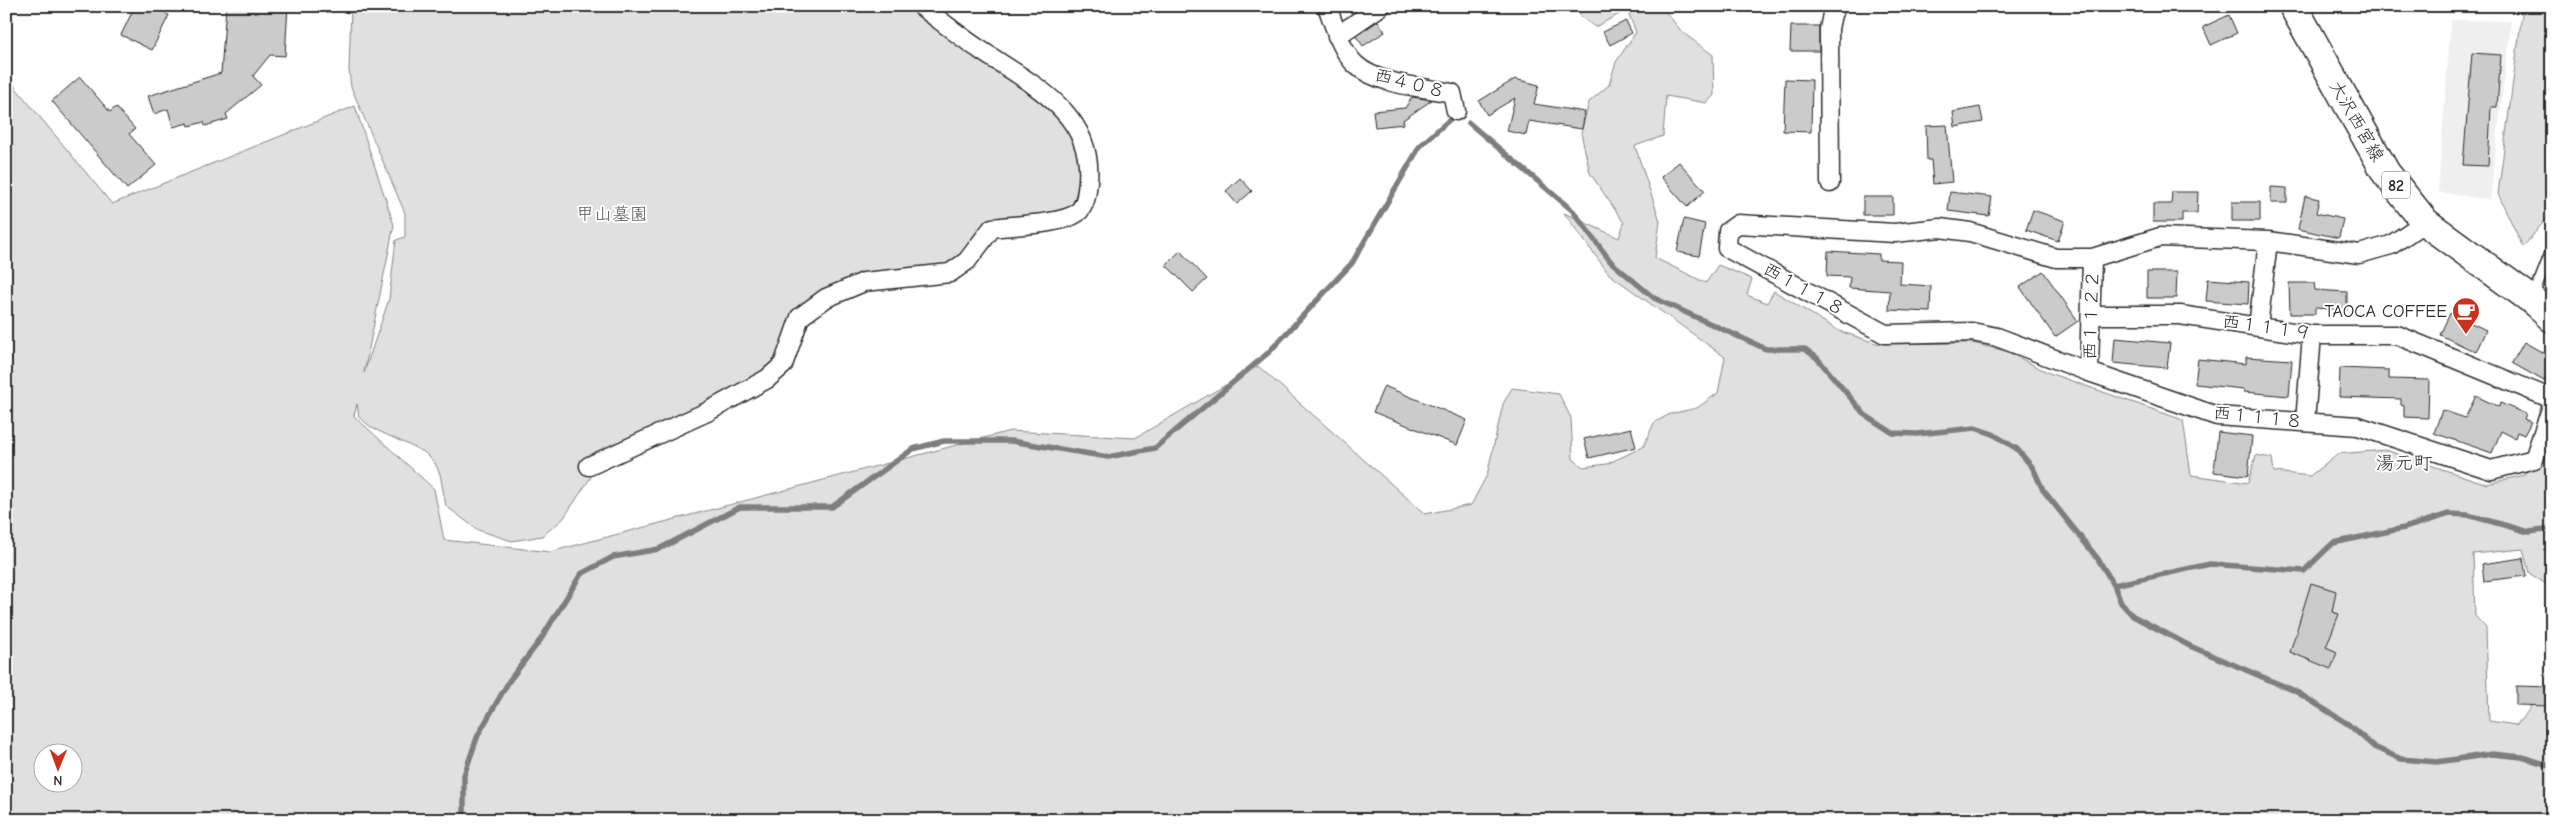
<svg xmlns="http://www.w3.org/2000/svg" width="2558" height="826" font-family="'Comic Neue','Klee One',sans-serif">
  <style>
    .built { fill: #efefef }
    .green { fill: #e0e0e0; stroke: #868686; fill-rule: evenodd }
    .lines { fill: none; stroke-linecap: round; stroke-linejoin: round }
    .stream { stroke: #7e7e7e; stroke-width: 5.5 }
    .building { fill: #cbcbcb; stroke: #2b2b2b }
    .service-casing { stroke: #2b2b2b; stroke-width: 12 }
    .minor-casing { stroke: #2b2b2b; stroke-width: 21 }
    .primary-casing { stroke: #2b2b2b; stroke-width: 31 }
    .service { stroke: #fff; stroke-width: 9 }
    .minor { stroke: #fff; stroke-width: 18 }
    .primary { stroke: #fff; stroke-width: 28 }
    .labels { text-anchor: middle; stroke-width: 4; stroke-linejoin: round; paint-order: stroke }
    .shield { fill: #fff; stroke: #6b6b6b; stroke-width: 1 }
    .shield-label { font-size: 16px; font-weight: bold; fill: #2b2b2b }
    .street-label { font-size: 18px; fill: #2b2b2b; stroke: #fff }
    .park-label { font-size: 18px; fill: #585858; stroke: #fff }
    .poi-label { font-size: 18px; fill: #2b2b2b; stroke: #fff; text-anchor: end }
    .neighbourhood-label { font-size: 19px; fill: #2b2b2b; stroke: #fff }
  </style>
  <rect width="100%" height="100%" fill="#fff"/>
  <filter id="ink" filterUnits="userSpaceOnUse"><feTurbulence type="fractalNoise" baseFrequency=".02" numOctaves="2"/><feDisplacementMap in="SourceGraphic" scale="10" xChannelSelector="R" yChannelSelector="G"/><feConvolveMatrix kernelMatrix="1 2 1 2 8 2 1 2 1" color-interpolation-filters="sRGB"/></filter>
  <g filter="url(#ink)">
    <!-- built -->
    <path class="built" d="M2451,20l60,1 -21,179 -52,-8z"/>
    <!-- green -->
    <path class="green" d="M351,6h557l133,91 21,21 12,22 8,32 -3,25 -6,11 -17,5 -66,8 -28,35 -15,11 -125,25 -46,70 -16,12 -167,100 -30,45 -21,17 -30,5 -34,-11 -32,-24 -6,-32 -5,-11 -11,-11 -52,-24 -13,-11 -2,-13 -3,12 80,73 10,51 106,12 460,-121 125,7 123,-72 167,148 46,-9 16,-30 16,-71 9,-16 47,6 12,24 2,41 10,8 24,-3 36,-17 11,-24 5,-3 11,-6 27,-6 21,-15 7,-36 -116,-83 -45,-61 55,25 5,-15 -34,-50 -9,-40 8,-31 20,-17 7,-23 20,-30 -9,-22 -32,17 -15,-11 1,-10h80l21,26 31,23 1,40 -7,8 -41,-7 -3,40 -28,10 25,75 -5,37 51,25 12,-18 34,14 -5,16 20,8 7,-12 65,40 40,13 93,-1 34,8 43,22 134,47 8,55 57,8 8,-28 16,3 2,14 36,4 27,-22 48,-4 102,34 36,-9 22,-20 7,-21v154l-23,-15 -6,-24 -50,5 2,62 11,12 3,93 27,4 13,-15 9,-22 14,-3v135h-2546v-744l106,128 243,-98 39,119 -30,148 25,-74 7,-59 9,-3v-24l-54,-126 -2,-17zM42,754h30v30h-30z
      M2523,6h29v206l-29,35 -25,-53z"/>
    <g class="lines">
      <!-- stream -->
      <path class="stream" d="M1469,123l104,88 38,51 43,36 112,51h39l12,9 48,57 28,18 24,1 58,-6 18,6 24,15 16,19 10,22 55,69 16,26 7,18 12,13 57,30 105,45 53,33 26,23 27,12 36,3 55,-8 30,3 30,9
        M2114,585l96,-21 94,7 29,-28 71,-15 45,-14 19,1 61,17 23,-3
        M464,820v-45l14,-40 31,-54 32,-42 40,-65 32,-17 46,-8 81,-42h92l81,-58 31,-8h67l97,16 47,-9 113,-95 84,-90 68,-117 29,-26"/>
    </g>
    <!-- building -->
    <path class="building" d="M135,6h16l18,9 -17,35 -31,-15z
      M226,6h62l-3,50 -15,-1 -17,21 8,9 -35,29 2,5 -23,7 -1,-4 -15,4 -1,-3 -15,4 -5,-18 -14,5 -6,-18 73,-23z
      M2229,15l8,18 -26,12 -8,-18z
      M1378,21l7,11 -22,14 -7,-10z
      M1626,21l6,12 -22,12 -7,-13z
      M1791,26h28v25h-29z
      M2472,53l29,2 -4,52h-6l-3,59 -25,-1z
      M80,77l30,35 6,-5 19,22 -6,5 27,31 -29,24 -75,-88z
      M1515,79l24,6 -5,19 51,8 -3,17 -53,-8 -3,14 -19,-4 8,-33 -28,17 -8,-14z
      M1785,79l27,1 -1,52 -28,-1z
      M1412,97l20,3 -29,20 1,4 -29,3 -2,-16 32,-3z
      M1980,107l3,15 -28,5 -2,-15z
      M1947,125l5,57 -19,2 -2,-24h-4l-1,-34z
      M1679,162l26,29 -18,16 -26,-30z
      M1240,178l12,13 -15,13 -11,-13z
      M2271,187l16,1v15h-16z
      M1950,192l42,5 -3,19 -41,-5z
      M2172,192h26l-1,21h-15v9h-29v-18h18z
      M2305,196l14,3 -3,14 27,6 -4,19 -41,-9z
      M1863,197h30v18h-30z
      M2232,202h28v19h-28z
      M2033,210l32,11 -7,20 -32,-11z
      M1684,219l21,5 -6,32 -22,-4z
      M1180,251l27,28 -14,13 -27,-27z
      M1828,251l51,3v6l22,1 -1,23 31,2 -1,26 -41,-2 1,-19 -41,-3 1,-11 -23,-1z
      M2043,271l35,50 -23,16 -35,-50z
      M2147,272h30l-1,26h-29z
      M2208,279l41,3 -1,22 -42,-3z
      M2289,283h25l1,7 32,2v18l-32,-2v6h-25z
      M2450,313l36,17 -10,22 -36,-17z
      M2115,338l55,5 -3,25 -54,-5z
      M2524,342l28,16v9l-8,14 -32,-18z
      M2246,357l46,3 -3,36 -45,-4v-3l-49,-5 3,-25 48,5z
      M2340,368l49,2v9l40,1 -1,38 -24,-1v-11l-3,-1v-6l-62,-2z
      M1384,386l83,34 -10,25 -84,-33z
      M2476,396l23,11 1,-4 26,11 -2,5 7,3 -7,13 -7,-3 -2,6 -14,-7 -9,22 -58,-20 8,-23 23,8z
      M1631,428l5,19 -47,11 -5,-19z
      M2218,432l34,4 -4,40 -34,-4z
      M2523,558l3,18 -42,5 -2,-17z
      M2311,583l25,8 -4,21 7,2 -13,33 11,5 -6,17 -41,-17z
      M2516,686l36,1v19l-36,-1z"/>
    <g class="lines">
      <!-- service casing -->
      <g class="service-casing">
        <path id="service" d="M2533,297l19,-49"/>
      </g>
      <!-- minor casing -->
      <g class="minor-casing">
        <path id="minor" d="M1327,6c7,19 14,45 29,59 22,20 68,22 96,28l4,18
          M1337,36l44,-30
          M1830,183l-1,-154 3,-15 5,-8
          M2425,222l-34,23 -32,9 -91,-13 -108,-4 -68,21h-36l-86,-26 -30,-4 -45,5 -157,-9 -10,7 -1,17 158,86 87,-2 25,5 92,35 128,44 141,10 133,44 43,-11 18,-53
          M2091,315h89l132,20h85l155,64
          M2258,327l10,-86
          M2089,372l3,-114
          M2305,422l7,-87
          M589,466l118,-54 60,-33 16,-14 17,-48 26,-19 38,-16 86,-9 17,-12 25,-33c21,-3 68,-3 85,-15 9,-7 10,-21 11,-32 6,-70 -61,-99 -109,-132 -20,-13 -39,-29 -58,-43"/>
      </g>
      <!-- primary casing -->
      <g class="primary-casing">
        <path id="primary" d="M2293,6l93,167 39,49 107,78 20,18"/>
      </g>
      <!-- service -->
      <use href="#service" class="service"/>
      <!-- minor -->
      <use href="#minor" class="minor"/>
      <!-- primary -->
      <use href="#primary" class="primary"/>
    </g>
  </g>
  <!-- icons -->
  <defs>
    <g id="cafe-pin" transform="scale(1.4375)"><path d="M0 17L-7.5 6A9.5 9.5 0 1 1 7.5 6Z" fill="#c8321e" stroke="#fff"/><path d="M-5.5-4.5H6V0H3Q3 3.5 0 3.5H-2.5Q-5.5 3.5-5.5 0ZM3-3.2v2h1.7v-2ZM-6 4.5H4V6H-6Z" fill="#fff"/></g>
  </defs>
  <g fill-rule="evenodd">
    <use href="#cafe-pin" x="2466" y="311"/>
  </g>
  <g class="labels">
    <!-- shield labels -->
    <rect class="shield" x="2382" y="171.5" width="28" height="27" rx="4"/>
    <g class="shield-label">
      <text x="2396" y="191">82</text>
    </g>
    <!-- street labels -->
    <g class="street-label">
      <text transform="translate(1410 83) rotate(14)" y="6">西４０８</text>
      <text transform="translate(2357 121) rotate(60)" y="6">大沢西宮線</text>
      <text transform="translate(1804 289) rotate(29)" y="6">西１１１８</text>
      <text transform="translate(2091 315) rotate(-88)" y="6">西１１２２</text>
      <text transform="translate(2267 327) rotate(8)" y="6">西１１１９</text>
      <text transform="translate(2258 417) rotate(6)" y="6">西１１１８</text>
    </g>
    <!-- park labels -->
    <g class="park-label">
      <text x="612" y="220">甲山墓園</text>
    </g>
    <!-- poi labels -->
    <g class="poi-label">
      <text x="2447" y="317">TAOCA COFFEE</text>
    </g>
    <!-- neighbourhood labels -->
    <g class="neighbourhood-label">
      <text x="2404" y="469">湯元町</text>
    </g>
  </g>
  <!-- margin -->
  <rect width="2558" height="826" fill="none" stroke="#fff" stroke-width="25"/>
  <rect x="12" y="12" width="2533" height="801" fill="none" stroke="#2b2b2b" stroke-width="2" filter="url(#ink)"/>
  <!-- north arrow -->
  <g transform="translate(58 768) rotate(181)"><circle r="24" fill="#ffffff" stroke="#aaaaaa"/>
  <path d="M0-4L9 19L0 12L-9 19Z" fill="#c8321e"/>
  <text y="-8" font-size="14" font-weight="bold" text-anchor="middle" fill="#2b2b2b">N</text>
  </g>
</svg>
